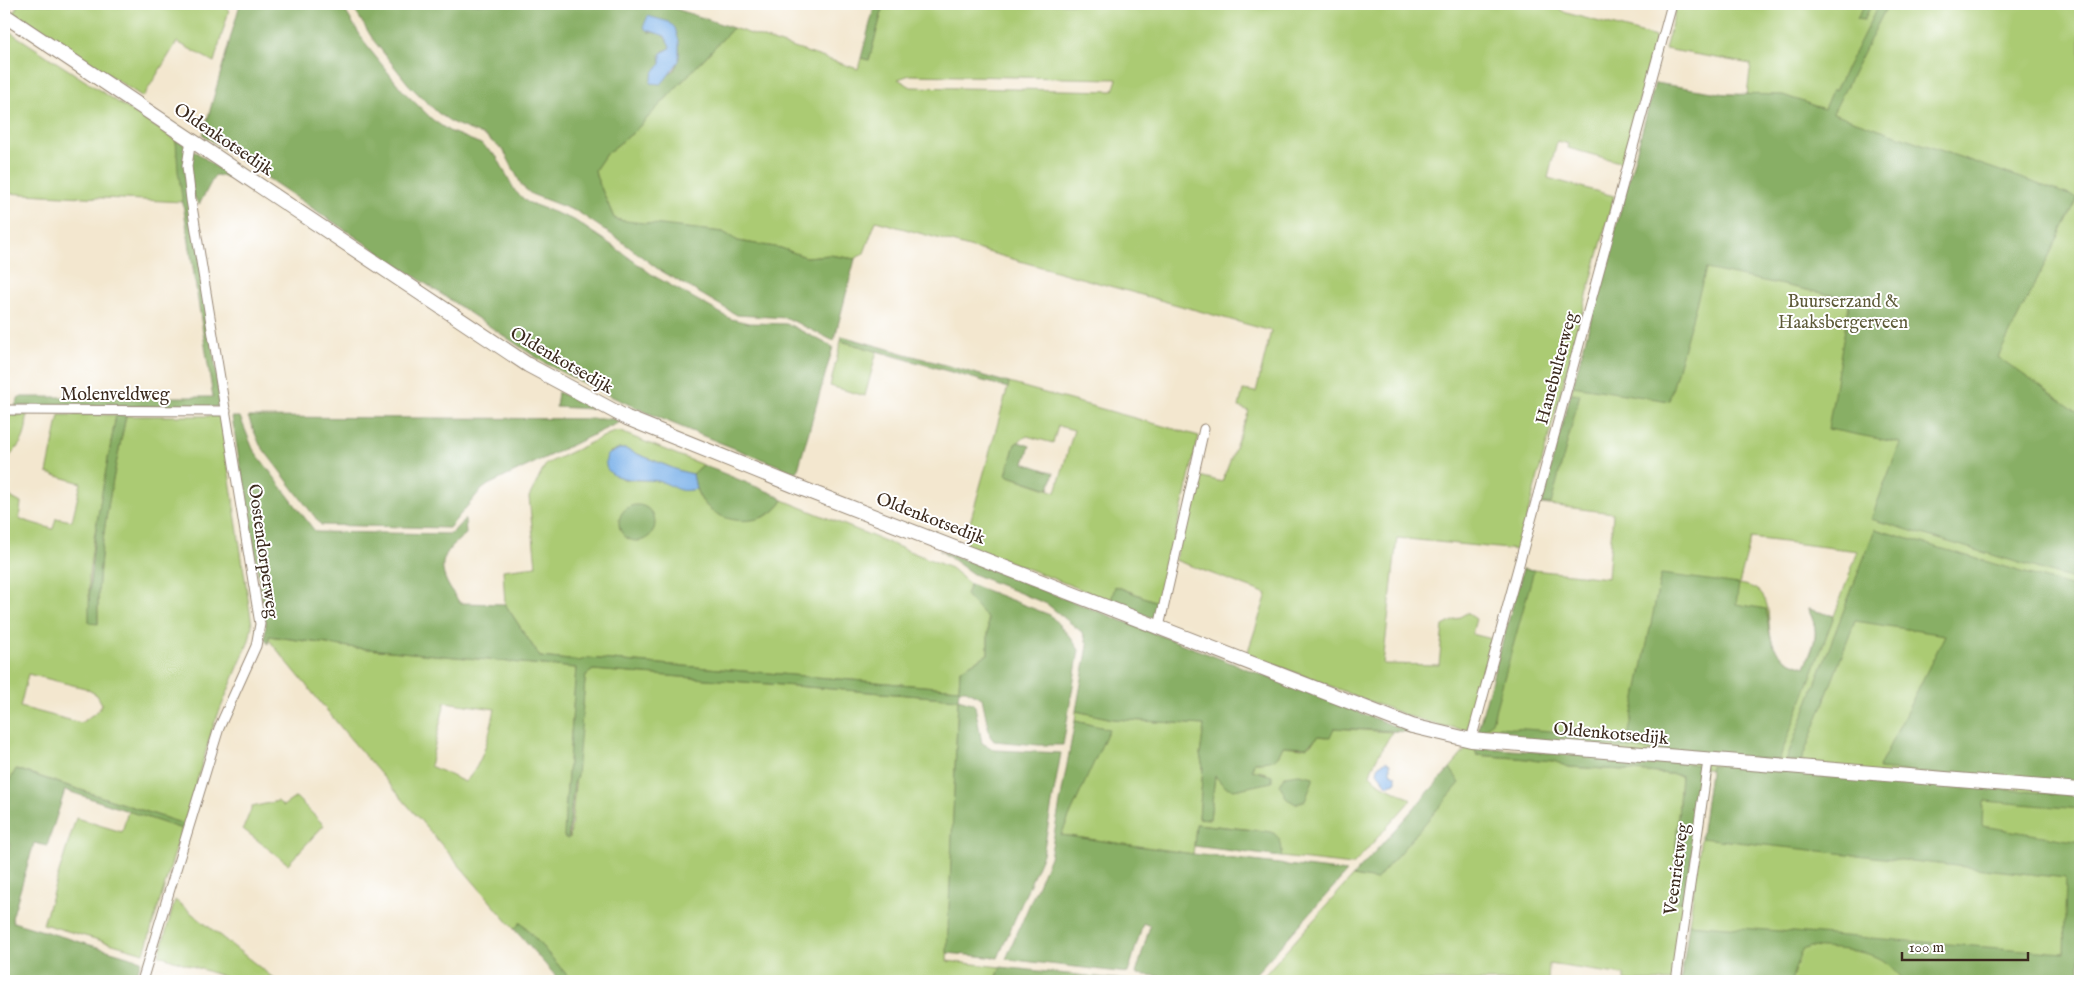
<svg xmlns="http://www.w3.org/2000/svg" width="2084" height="985" font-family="'IM FELL English',serif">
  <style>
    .green { fill: #abcb73; stroke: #737a48; fill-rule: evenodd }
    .forest { fill: #88af65; stroke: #626c42; fill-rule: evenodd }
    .water { fill: #7ab1e9; stroke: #5a6e84 }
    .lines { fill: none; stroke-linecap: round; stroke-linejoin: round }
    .street-casing { stroke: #978876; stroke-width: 11 }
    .secondary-casing { stroke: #978876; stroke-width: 16 }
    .street { stroke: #fff; stroke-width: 9 }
    .secondary { stroke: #fff; stroke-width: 14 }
    .labels { text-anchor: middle; stroke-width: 4; stroke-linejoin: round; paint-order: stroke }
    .street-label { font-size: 18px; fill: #3b2a1e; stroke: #fff }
    .park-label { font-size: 18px; fill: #5d5a38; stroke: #fff }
  </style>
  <rect width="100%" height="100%" fill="#fff"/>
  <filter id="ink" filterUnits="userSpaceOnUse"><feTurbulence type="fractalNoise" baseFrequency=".02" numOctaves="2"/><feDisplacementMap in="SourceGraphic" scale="10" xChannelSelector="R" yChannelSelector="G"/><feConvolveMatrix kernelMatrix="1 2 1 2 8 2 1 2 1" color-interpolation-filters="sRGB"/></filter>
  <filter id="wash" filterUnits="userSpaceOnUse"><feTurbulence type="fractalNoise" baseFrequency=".0096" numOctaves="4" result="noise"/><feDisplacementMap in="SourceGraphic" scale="20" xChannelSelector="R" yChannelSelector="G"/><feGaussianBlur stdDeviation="1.12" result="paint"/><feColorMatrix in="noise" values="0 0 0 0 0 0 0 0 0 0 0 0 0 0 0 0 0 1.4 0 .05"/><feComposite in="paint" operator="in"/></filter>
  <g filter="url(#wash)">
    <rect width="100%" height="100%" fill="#f3e7cf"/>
    <!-- green -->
    <path class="green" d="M18,4h202l9,6 -15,52 -37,-20 -34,55 -129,-84z
      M884,4h666l16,9 90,24 -33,126 -55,-15 1,-4 -12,-3 -9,37 66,18 -96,354 -121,-12 -14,126 56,1 4,-39 24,-13 9,6 -4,15 20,5 -25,91 -30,-5 -29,-9 -161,-62 20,-60 -92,-34 21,-85 26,7 27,-71 -10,-4 4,-17 13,2 15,-61 -395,-110 -12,32 -9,6 -25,-4 -24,2 -25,-9 -43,-7 -15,-9 -97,-10 -12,-4 -18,-42 -1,-6 11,-16 28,-22 99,-104 125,41 3,-11 8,2zM910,75l207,4 -4,12 -202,-4 -13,-8z
      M1677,4h403v977h-400l11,-57h-2l12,-86h2l11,-68 -236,-34 45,-167 85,9 5,-65 -72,-9 114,-419 71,9 21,1 4,-31 -86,-15zM1751,538l107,13 -24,65 -26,-7c13,25 6,33 -3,58 -56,-15 -22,-57 -48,-77 -6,-4 -12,-5 -18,-6z
      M4,28l172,112 7,62 -179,-9z
      M841,341l36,10 -12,45 -35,-10z
      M1009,383l190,53 -40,167 -43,-17 -5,15 -147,-57zM1058,426l16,4 -18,62 -50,-17 9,-31 12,-8 26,7z
      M4,415h23c-1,29 -8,28 -23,49z
      M59,415h57l-23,129 -4,30v23l9,27c-2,-71 14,-140 28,-208h93l2,4 31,205 -3,16 -35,83 -30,100 -167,-55 -13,22v-303l8,10 9,5 -2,16 34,10 3,-11 16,3 9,-38 -34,-10zM28,674l57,14 12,7 5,9 -3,6 -18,13 -61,-16z
      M618,431l85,34 -10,9 -13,-3 -55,-22h-6l-9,3 13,27c12,2 23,0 35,2 18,3 18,13 38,8 3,7 7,15 13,19 22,16 60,18 74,-8l168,68 19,16 -4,11 22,24v35l-28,16 -1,19 -371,-31 -9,3 -39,-4 -35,-53 -2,-34 33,-4 -7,-69 17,-33 63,-30zM631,507l-3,32c-12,-9 -11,-25 3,-32z
      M268,636l89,12 219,20 -11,146 5,24 15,-157 1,-6 7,-5 365,29 -11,262 54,6 -6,14h-423l-51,-59 -7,7 -166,-193 -79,-96zM445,702l50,7c-6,25 -11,54 -30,73l-35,-16z
      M1076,711l37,8 92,6 -5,29 3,13 -4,51 11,1 5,-44 9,11 43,-13 -15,-3 2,-8h9l16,-7 4,-9 19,2 8,-3 9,-9 8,1 7,-9 58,4c-8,15 -18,28 -22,43 11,13 28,15 41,25l-58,65 -72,-8 1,-6 -16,-20 -69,-7 -4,30 -132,-19 47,-106 -33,-8z
      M1468,747h6l3,8 77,6 14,6 56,3 57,5 -9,126 13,2 -11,78h-50v-6l-75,-11 -1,17h-289l94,-105 23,3 83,-96 -9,-15z
      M296,797l28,28 -36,39 -45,-35 9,-22 26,-6 5,5z
      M128,811l54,18 -38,124 -101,-29 33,-106 46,14z
      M175,900l102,81h-53l1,-4 -66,-22z"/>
    <!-- forest -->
    <path class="forest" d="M240,4h101l26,42 36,45 30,29 16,11 32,13 16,13 18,34 12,11 47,18 42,28 38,28 77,43 18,4 39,1 45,23 -36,126c-86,-34 -172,-66 -254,-111l-340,-227z
      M351,4h310l72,24 -99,104 -28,22 -11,16 1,6 18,42 3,2 106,12 15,9 43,7 25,9 24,-2 25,4 -21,82 -47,-23 -50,-3 -79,-46 -37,-28 -43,-29 -47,-18 -9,-8 -18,-35 -19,-15 -32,-13 -15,-10 -29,-28 -35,-44zM675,28c4,12 7,30 0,41 -4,4 -8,7 -11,12l-14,2 4,-12 7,-7 -1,-9 3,-4 6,-2 1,-3c-4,-11 -11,-14 -22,-14z
      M875,4h9l-15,56 -8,-2z
      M1865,4h7l-8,16 -7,-1z
      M1879,4h9l-55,109 245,85 -80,159 82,57v167l-209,-62 29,-76 -72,-14 22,-130 -144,-30 -37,132 -96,-15 82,-303 71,11 57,1 41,14 8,-19 3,1z
      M176,140l10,5 35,262 -206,-1 4,-9h194l-35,-226z
      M192,149l38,28 -15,-2 -16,30c-10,-13 -10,-40 -7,-56z
      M842,336l167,47 -1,5 -167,-47z
      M558,392l34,17 -36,-2z
      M1571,393l9,1 -29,110 -10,-1z
      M116,415l10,1c-14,68 -30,137 -28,208l-9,-1c-1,-71 15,-139 27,-208z
      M232,417h8l13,32 61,81 3,2 134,2 14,-15 1,15c-32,24 -28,39 -6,69l45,1 35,53 39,4 9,-3 371,31 1,-19 28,-16v-35l-22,-24 4,-11 80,31 21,23 8,12 -16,95h-24l-45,-4 -4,-5 -8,-38 -16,-8h-7l-1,9 14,4 3,3 7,37 13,7 66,3 -18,101 -45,104 -51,-5 11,-254 -365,-29 -7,5 -1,6 -8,94 -3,9 -6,55 -4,-2 1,-23 11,-146 -219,-20 -88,-12 -1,8 -3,-6 1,-16z
      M248,417l366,2 6,3 -132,63 -8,6 -31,37 -128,-3 -61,-80z
      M1019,442l11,4 -6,17 30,10 -5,16 -43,-14 9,-31z
      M703,465l71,29 9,6c-15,27 -60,27 -79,3 -7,-8 -9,-18 -11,-29z
      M619 523a18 18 0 1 1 36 0a18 18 0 1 1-36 0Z
      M1875,529l205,60v196l-202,-16 67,-134 -90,-14 -54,141 -15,-2z
      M939,550l471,182 -76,-4 -4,9 -11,-1 -13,11 -23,-1c-7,17 -11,15 -29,16l-2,8 20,6v6l-38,8 -10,-4 -9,-10 -5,43 -11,-1 4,-51 -3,-12 4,-30 -91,-6 -37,-8 12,-65 -5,-13 -36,-29 -74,-30z
      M1523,569l11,1 -42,152 -14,14 1,-10z
      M1661,574l78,10 -3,20 30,5c5,31 3,48 39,58 10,-23 16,-34 3,-58l26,7 -55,144 -289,-23 9,-10 129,10z
      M1115,586l44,17 -4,16 -44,-18z
      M1075,721l34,8 -48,106 132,19 154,18 -98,109h-41l-72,-7 14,-48 -7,-3 -15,50 -122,-14 44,-102z
      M1474,747l231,18 -20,138 -13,-2 9,-126 -57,-5 -56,-3 -14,-6 -77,-6z
      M1711,765l369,31v13l-95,-8 -2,2 -1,23 98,16v139h-175c-8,-8 -16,-18 -26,-23 -17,-9 -50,-9 -69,-11l-8,3 -2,4 -9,27h-110l8,-57 375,29 2,-75 -365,-40z
      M1450,768l10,15 -84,97 -23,-4z
      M16,769l168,55 -2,5 -117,-39 -18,56 -13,-3 -22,75 1,4 128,38 -6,21h-131v-117l6,-20 -6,-4v-49z
      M1299,774l14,3v3l-8,21 -9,3 -9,-5 -7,-14 5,-9z
      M1196,824l76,8c9,6 11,14 9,25l-87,-11z
      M521,922l51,59h-12l-46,-52z
      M1001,967l134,14h-140z"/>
    <!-- water -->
    <path class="water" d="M648,16l21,6 6,6 4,13v20l-15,20 -4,3 -10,-1 4,-12 7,-7v-11l8,-4 1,-3 -5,-10 -20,-7 -1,-4z
      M619,449h6l55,22 13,3 3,15c-22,5 -20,-4 -38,-8 -13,-3 -61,4 -51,-26z
      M1386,761l4,3v8l6,4v7l-9,2 -10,-13 2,-7z"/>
  </g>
  <g filter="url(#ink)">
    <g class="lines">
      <!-- street casing -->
      <g class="street-casing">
        <path id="street" d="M4,410l222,1
          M1159,627l45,-198
          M1471,740l201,-736
          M142,981l77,-253 37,-82 4,-22 -69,-424 -4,-34 4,-27
          M1676,981l32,-220"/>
      </g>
      <!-- secondary casing -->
      <g class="secondary-casing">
        <path id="secondary" d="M4,15l524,350 99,53 171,69 614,239 59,14 609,50"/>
      </g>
      <!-- street -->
      <use href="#street" class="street"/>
      <!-- secondary -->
      <use href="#secondary" class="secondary"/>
    </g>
  </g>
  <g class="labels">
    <!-- street labels -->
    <g class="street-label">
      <text transform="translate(224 139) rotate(34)" y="6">Oldenkotsedijk</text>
      <text transform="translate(562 360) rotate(30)" y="6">Oldenkotsedijk</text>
      <text transform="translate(1556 368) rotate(-75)" y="6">Hanebulterweg</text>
      <text x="115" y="400">Molenveldweg</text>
      <text transform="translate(931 518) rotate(21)" y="6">Oldenkotsedijk</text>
      <text transform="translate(264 551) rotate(82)" y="6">Oostendorperweg</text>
      <text transform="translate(1611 733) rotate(5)" y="6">Oldenkotsedijk</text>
      <text transform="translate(1676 869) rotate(-82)" y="6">Veenrietweg</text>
    </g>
    <!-- park labels -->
    <g class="park-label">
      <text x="1843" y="307">Buurserzand &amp;<tspan x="1843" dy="21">Haaksbergerveen</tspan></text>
    </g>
  </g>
  <!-- margin -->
  <rect width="2084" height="985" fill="none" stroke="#fff" stroke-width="20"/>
  <!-- scale -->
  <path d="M1902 952v8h126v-8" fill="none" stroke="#3b2a1e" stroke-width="2.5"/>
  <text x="1909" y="952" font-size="15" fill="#3b2a1e" stroke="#ffffff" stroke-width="4" paint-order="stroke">100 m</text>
</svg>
